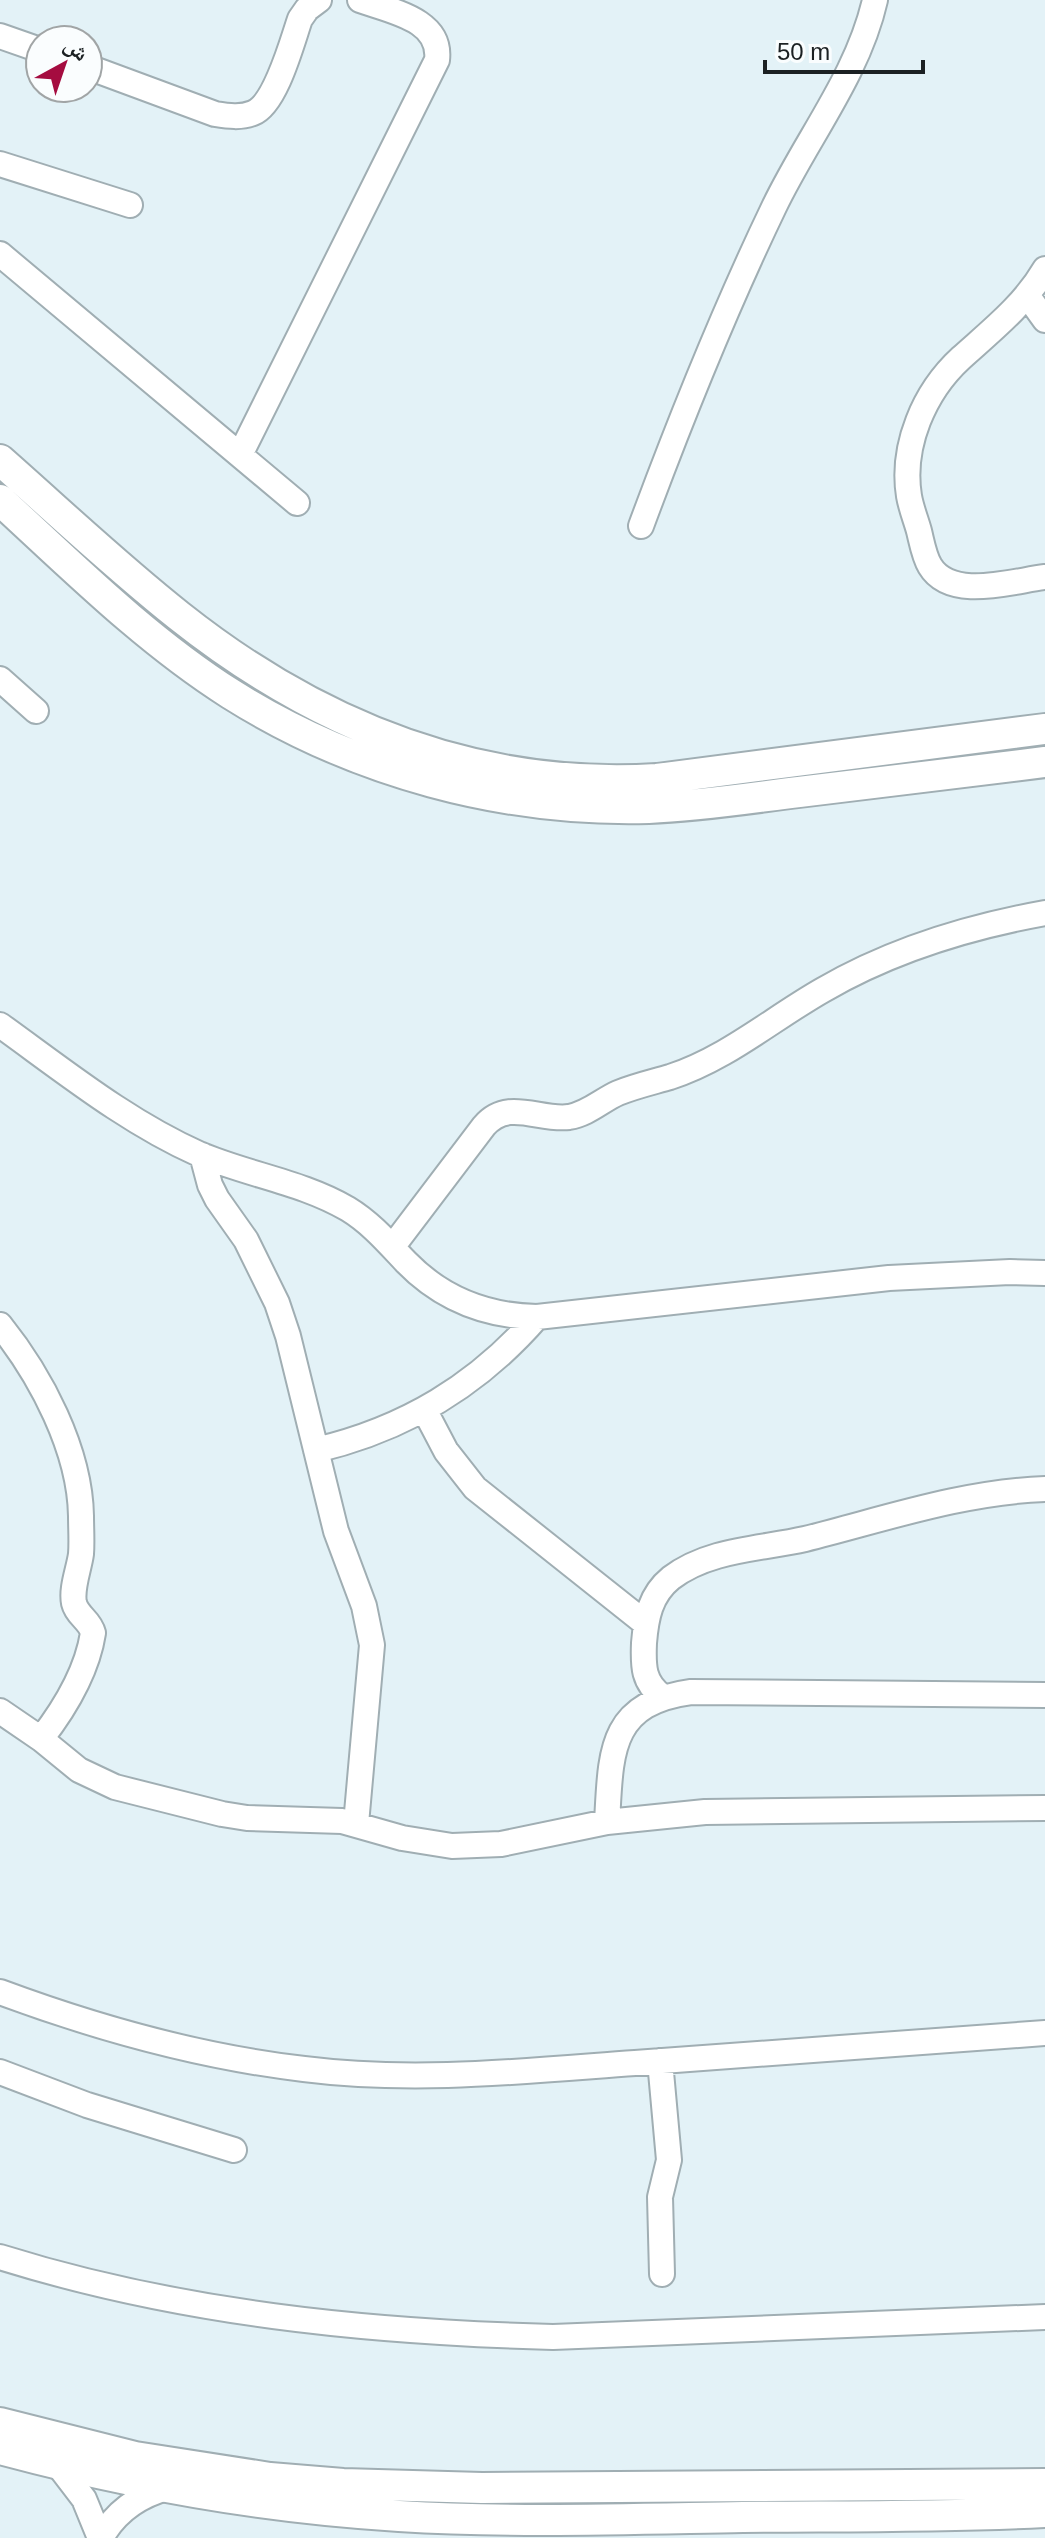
<svg xmlns="http://www.w3.org/2000/svg" width="1045" height="2538" font-family="Helvetica,'Noto Naskh Arabic',sans-serif">
  <style>
    .lines { fill: none; stroke-linecap: round; stroke-linejoin: round }
    .minor-casing { stroke: #a0aeb3; stroke-width: 28 }
    .tertiary-casing { stroke: #a0aeb3; stroke-width: 34 }
    .minor { stroke: #fff; stroke-width: 24 }
    .tertiary { stroke: #fff; stroke-width: 30 }
  </style>
  <rect width="100%" height="100%" fill="#e3f2f7"/>
  <g class="lines">
    <!-- minor casing -->
    <g class="minor-casing">
      <path id="minor" d="M0,36l40,14
        M88,67l127,47c13,2 26,4 38,-1 23,-9 39,-71 47,-94l7,-10 12,-9
        M0,164l130,41
        M0,254l297,249
        M1045,269c-21,36 -53,61 -84,89 -37,34 -60,88 -52,138 2,12 7,24 10,35 3,12 5,25 11,35 21,35 82,15 115,11
        M1027,295l18,25
        M240,455l197,-395c5,-41 -47,-49 -77,-60
        M641,526c40,-108 83,-215 133,-319 33,-69 84,-132 101,-207
        M0,679l36,32
        M0,1025c64,46 127,97 199,129 49,21 103,28 149,55 23,14 40,34 58,53 36,37 80,54 131,55l352,-39 121,-6 35,1
        M202,1155l8,30 7,14 29,41 31,63 11,33 48,195 28,75 8,39 -16,179
        M393,1246l91,-120c24,-28 55,-5 85,-9 19,-3 33,-17 49,-24 17,-7 35,-11 52,-16 56,-18 102,-58 153,-87 67,-39 145,-63 222,-77
        M0,1325c41,51 80,125 81,191 0,13 1,26 0,38 -2,15 -10,34 -7,49 3,13 16,17 19,30 -6,39 -28,75 -52,106
        M425,1411l21,40 29,37 170,135
        M316,1450c89,-21 161,-64 221,-133
        M663,1697c-20,-14 -20,-31 -19,-54 2,-25 6,-48 27,-65 38,-29 90,-29 134,-39 80,-20 157,-47 240,-50
        M0,1711l41,28 38,31 36,17 107,27 25,4 95,3 60,17 50,8 49,-2 106,-22 98,-10 340,-4
        M607,1822c4,-68 1,-119 84,-130l354,3
        M0,1992c97,36 201,65 304,77 110,14 221,2 331,-6 137,-10 273,-20 410,-30
        M660,2061l9,99 -9,37 2,77
        M0,2072l87,33 147,45
        M0,2257c179,56 366,75 553,80l492,-20
        M58,2465l26,34 16,39
        M101,2538c15,-27 37,-42 66,-50"/>
    </g>
    <!-- tertiary casing -->
    <g class="tertiary-casing">
      <path id="tertiary" d="M0,460c59,52 117,107 179,156 140,111 299,174 478,163l388,-50
        M0,500c74,68 146,140 231,194 124,78 272,118 418,114 51,-2 101,-10 150,-16 82,-10 164,-20 246,-30
        M0,2423l135,34 135,21 73,6 139,4 563,-4
        M0,2449c130,35 264,59 399,67 114,7 229,3 344,1 100,-1 202,0 302,-5"/>
    </g>
    <!-- minor -->
    <use href="#minor" class="minor"/>
    <!-- tertiary -->
    <use href="#tertiary" class="tertiary"/>
  </g>
  <!-- north arrow -->
  <g transform="translate(64 64) rotate(40)"><circle r="38" fill="#fafdfe" stroke="#a1a5a6" stroke-width="2"/>
  <path d="M0-6L14 30L0 20L-14 30Z" fill="#a50c40"/>
  <text y="-12" font-size="22" font-weight="bold" text-anchor="middle" fill="#1c2123">ش</text>
  </g>
  <!-- scale -->
  <path d="M765 60v12h158v-12" fill="none" stroke="#1c2123" stroke-width="4"/>
  <text x="777" y="60" font-size="24" fill="#1c2123" stroke="#fafdfe" stroke-width="6" paint-order="stroke">50 m</text>
</svg>
